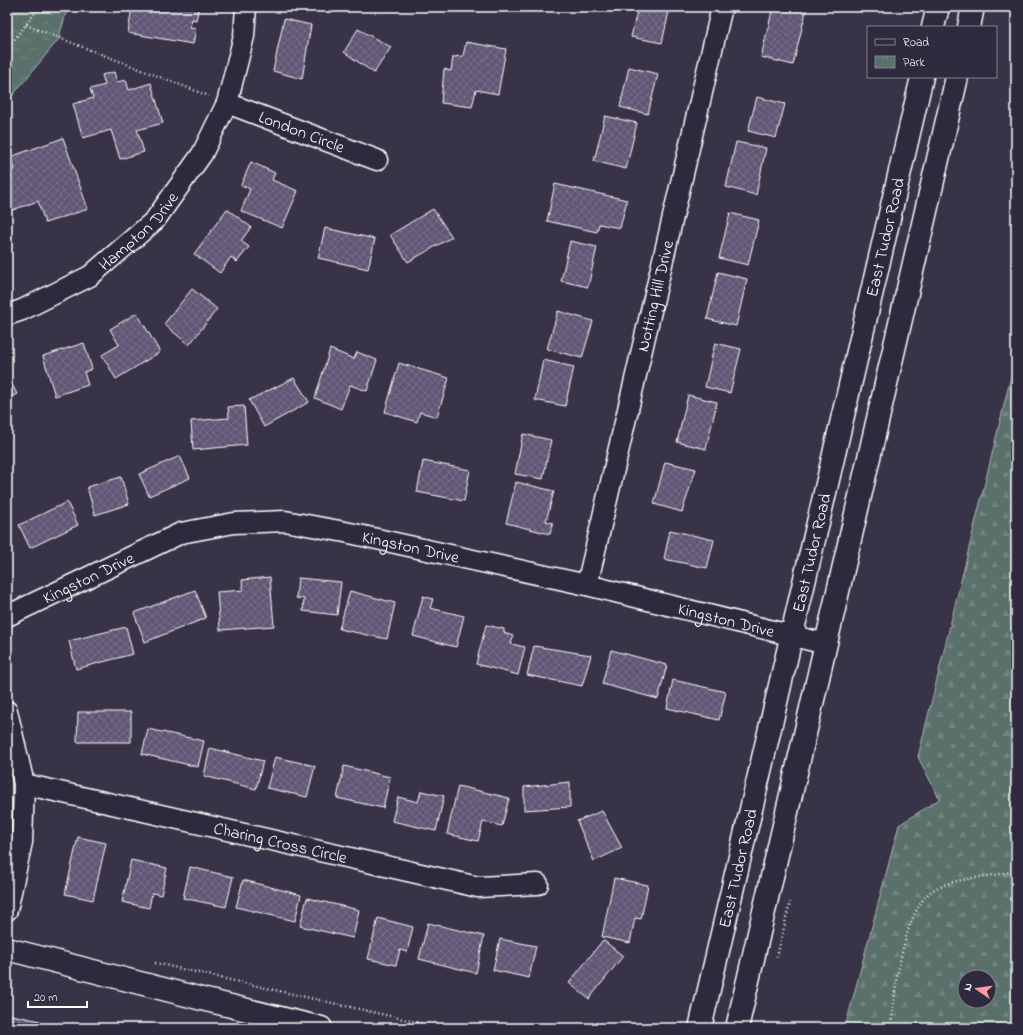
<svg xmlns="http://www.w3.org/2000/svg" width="1023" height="1035" font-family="'Indie Flower',sans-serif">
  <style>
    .forest { fill: url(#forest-firs); stroke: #acb8b4; fill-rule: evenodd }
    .park { fill: url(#park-crowns); stroke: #acb8b4 }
    .building { fill: url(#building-cross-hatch); stroke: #fff }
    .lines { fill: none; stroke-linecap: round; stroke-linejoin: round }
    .minor-casing { stroke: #fff; stroke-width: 23 }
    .tertiary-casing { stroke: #fff; stroke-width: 25 }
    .primary-casing { stroke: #fff; stroke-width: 25 }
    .path { stroke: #fff; stroke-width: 2.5; stroke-dasharray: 1 3; stroke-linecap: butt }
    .minor { stroke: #2f2a3d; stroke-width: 20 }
    .tertiary { stroke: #2f2a3d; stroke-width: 22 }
    .primary { stroke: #2f2a3d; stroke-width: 22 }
    .labels { text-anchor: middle; stroke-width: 3; stroke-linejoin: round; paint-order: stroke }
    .street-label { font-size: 17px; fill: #fff; stroke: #2f2a3d }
  </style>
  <defs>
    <pattern id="forest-firs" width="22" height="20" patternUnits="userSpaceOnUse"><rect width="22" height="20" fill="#5a706a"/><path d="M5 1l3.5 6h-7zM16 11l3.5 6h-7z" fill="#738580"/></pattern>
    <pattern id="park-crowns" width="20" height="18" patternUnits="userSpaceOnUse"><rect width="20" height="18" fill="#5a706a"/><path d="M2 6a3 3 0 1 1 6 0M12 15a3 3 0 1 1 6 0" fill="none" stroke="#738580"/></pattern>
    <pattern id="building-cross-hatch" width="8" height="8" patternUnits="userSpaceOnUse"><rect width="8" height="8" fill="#615774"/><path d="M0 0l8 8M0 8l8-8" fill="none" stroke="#797089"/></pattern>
  </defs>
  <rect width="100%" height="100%" fill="#393348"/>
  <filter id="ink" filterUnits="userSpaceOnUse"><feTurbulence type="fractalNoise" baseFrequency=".025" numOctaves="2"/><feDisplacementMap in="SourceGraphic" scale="8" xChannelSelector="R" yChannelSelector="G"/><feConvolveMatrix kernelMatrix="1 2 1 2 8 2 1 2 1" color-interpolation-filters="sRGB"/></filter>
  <g filter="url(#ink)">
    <!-- forest -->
    <path class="forest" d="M1016,356v672h-171l54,-203 42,-27 -3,-2 -20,-39zM965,977h24v24h-24z"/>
    <!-- park -->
    <path class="park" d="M7,7h61l-10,33 -51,62z"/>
    <!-- building -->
    <path class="building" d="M132,7h67l-3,13 -4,-1 -2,8 6,1 -3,16 -65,-11z
      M638,7h32l-8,36 -31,-6z
      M773,7h34l-14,58 -32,-8z
      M284,19l27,6 -9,54 -29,-8z
      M358,29l33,18 -17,26 -30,-21z
      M466,42l40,7 -8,45 -22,-4 -4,17 -31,-4 3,-34 7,2 2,-14 10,-1z
      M629,67l29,7 -10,40 -28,-7z
      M114,72l3,10 9,-2 3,10 22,-7 12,40 -26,7 7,22 -24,7 -9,-29 -28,8 -10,-34 20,-6 -3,-9 15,-4 -3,-10z
      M757,97l28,7 -9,34 -28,-7z
      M605,116l32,7 -11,46 -32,-8z
      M63,138l25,71 -43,14 -7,-22 -31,11v-40l7,-2 -4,-13z
      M736,142l30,6 -10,47 -30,-8z
      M251,162l24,11 -3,7 26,11 -16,37 -41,-17 9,-22 -9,-4z
      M555,184l72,16 -7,28 -21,-4 -2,8 -50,-11z
      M227,209l24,18 -10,14 8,6 -12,15 -6,-5 -11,16 -26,-19z
      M433,209l19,28 -44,25 -18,-27z
      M730,213l29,7 -11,45 -29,-7z
      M325,228l50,11 -7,30 -50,-11z
      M570,241l27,6 -9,40 -27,-6z
      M718,272l29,7 -11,47 -29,-7z
      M192,289l25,20 -28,36 -25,-21z
      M558,311l35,10 -11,37 -35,-9z
      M137,313l23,39 -44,27 -14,-24 17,-10 -9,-16z
      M84,343l8,26 -8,3 4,13 -33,11 -12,-40z
      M715,343l26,6 -11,44 -25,-6z
      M330,349l24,10 3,-7 20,8 -10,31 -17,-6 -9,24 -26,-11z
      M543,360l31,7 -9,39 -30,-6z
      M399,363l50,15 -12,39 -17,-5 -3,10 -32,-10z
      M7,375l10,19 -10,5z
      M294,378l15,24 -45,25 -15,-27z
      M688,395l29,7 -11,47 -29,-7z
      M244,406l3,39 -54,5 -2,-29 38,-3 -1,-11z
      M523,434l28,6 -8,39 -28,-5z
      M180,456l10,22 -41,18 -10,-22z
      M423,461l47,9 -6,31 -47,-9z
      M665,462l31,7 -14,43 -28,-8z
      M121,477l8,27 -34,11 -8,-28z
      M516,482l38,9 -8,30 7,2 -3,11 -44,-11z
      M67,502l11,23 -48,23 -11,-23z
      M670,530l44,10 -7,28 -43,-9z
      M270,577l4,49 -54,4 -3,-38 26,-2 -1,-10z
      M298,578l43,4 -4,33 -34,-4 1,-12 -8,-1z
      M195,590l11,28 -61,24 -11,-29z
      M350,591l45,12 -8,36 -48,-10z
      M423,596l10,3 -3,9 34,8 -8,31 -43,-11z
      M486,625l18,4v4l9,3 -2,8 14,3 -7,28 -42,-11z
      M126,627l7,27 -57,15 -7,-28z
      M534,646l57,9 -9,31 -55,-11z
      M611,650l56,15 -9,34 -56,-15z
      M673,680l53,12 -7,28 -52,-12z
      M78,712h53v30h-54z
      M148,729l56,12 -6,26 -56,-13z
      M210,748l53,13 -7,28 -52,-13z
      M275,757l40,9 -8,31 -40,-9z
      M344,766l46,11 -7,31 -46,-10z
      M570,782v25l-46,3v-23z
      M458,786l51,12 -7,28 -19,-4 -5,19 -31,-7z
      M421,791l23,5 -8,35 -44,-10 6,-24 20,5z
      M602,811l20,37 -28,13 -17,-40z
      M78,837l28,6 -13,57 -28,-6z
      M131,860l36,8 -6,27 -9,-2 -3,15 -27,-6z
      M190,867l43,10 -7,30 -43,-9z
      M614,878l34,7 -7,34 -6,-1 -5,25 -28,-6z
      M243,880l58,15 -6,26 -59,-14z
      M307,898l52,12 -6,28 -53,-12z
      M378,918l35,9 -6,25 -7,-2 -4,15 -28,-6z
      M428,923l56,13 -8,37 -57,-14z
      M500,939l36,7 -7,32 -36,-8z
      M603,940l20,16 -34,43 -20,-16z
      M7,1014l33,7 -2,7h-31z"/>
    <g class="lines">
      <!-- minor casing -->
      <g class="minor-casing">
        <g id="minor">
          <path id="s1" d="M227,103l150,57"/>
          <path id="s2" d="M7,315l15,-5 68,-34 65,-56 47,-66 25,-51 17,-67 2,-29"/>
          <path id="s3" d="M587,585l135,-578"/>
          <path id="s4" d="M7,616l174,-83 53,-10 51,-2 60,11 242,53 239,59"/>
          <path d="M7,711l17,73 -2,58 -15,68"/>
          <path id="s5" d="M24,784l454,103 60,-3"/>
        </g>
      </g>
      <!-- tertiary casing -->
      <g class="tertiary-casing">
        <path id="tertiary" d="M7,949l199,51 115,28"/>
      </g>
      <!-- primary casing -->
      <g class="primary-casing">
        <g id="primary">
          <path d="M933,27l5,-20"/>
          <path d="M969,27l4,-20"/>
          <path id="s6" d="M700,1028l222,-951"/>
          <path d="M737,1028l220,-951"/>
        </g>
      </g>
      <!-- path -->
      <path class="path" d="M26,25l183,71
        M7,49l31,-40v-2
        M777,957l13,-55
        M155,963l288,65
        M891,1028c3,-34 12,-122 44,-139 22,-12 57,-12 81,-18"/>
      <!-- minor -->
      <use href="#minor" class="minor"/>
      <!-- tertiary -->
      <use href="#tertiary" class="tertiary"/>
      <!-- primary -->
      <use href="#primary" class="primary"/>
    </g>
  </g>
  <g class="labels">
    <!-- street labels -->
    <g class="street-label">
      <text dy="6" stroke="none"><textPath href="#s1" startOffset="80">London Circle</textPath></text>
      <text dy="6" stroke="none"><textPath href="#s2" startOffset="158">Hampton Drive</textPath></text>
      <text dy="6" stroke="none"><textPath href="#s6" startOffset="812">East Tudor Road</textPath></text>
      <text dy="6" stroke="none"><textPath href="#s3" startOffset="297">Notting Hill Drive</textPath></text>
      <text dy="6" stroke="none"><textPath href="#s4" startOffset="426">Kingston Drive</textPath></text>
      <text dy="6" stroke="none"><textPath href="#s6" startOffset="488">East Tudor Road</textPath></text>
      <text dy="6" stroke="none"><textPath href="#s4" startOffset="90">Kingston Drive</textPath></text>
      <text dy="6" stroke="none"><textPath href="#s4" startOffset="750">Kingston Drive</textPath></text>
      <text dy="6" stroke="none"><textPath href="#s5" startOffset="263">Charing Cross Circle</textPath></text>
      <text dy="6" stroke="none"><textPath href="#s6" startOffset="164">East Tudor Road</textPath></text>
    </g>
  </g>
  <!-- margin -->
  <rect width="1023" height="1035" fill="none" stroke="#2f2a3d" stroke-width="24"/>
  <rect x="12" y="12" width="999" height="1011" fill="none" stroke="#fff" stroke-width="1.5" filter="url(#ink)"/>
  <!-- legend -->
  <rect x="867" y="26" width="130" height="52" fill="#2f2a3d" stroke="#827f8b"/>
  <rect x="875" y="39" width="20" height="6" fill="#2f2a3d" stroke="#827f8b"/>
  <text x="903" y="46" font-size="12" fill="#ffffff">Road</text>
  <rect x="875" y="56" width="20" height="12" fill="url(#park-crowns)" stroke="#827f8b"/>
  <text x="903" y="66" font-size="12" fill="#ffffff">Park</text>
  <!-- north arrow -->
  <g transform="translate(977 989) rotate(283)"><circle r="19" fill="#2f2a3d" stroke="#827f8b"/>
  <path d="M0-3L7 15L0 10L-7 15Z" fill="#ff9aa2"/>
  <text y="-6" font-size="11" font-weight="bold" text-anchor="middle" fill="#ffffff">N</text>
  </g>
  <!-- scale -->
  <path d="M28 1001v6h59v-6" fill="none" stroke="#ffffff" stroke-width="2"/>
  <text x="34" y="1001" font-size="12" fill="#ffffff" stroke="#2f2a3d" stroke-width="3" paint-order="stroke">20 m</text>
</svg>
